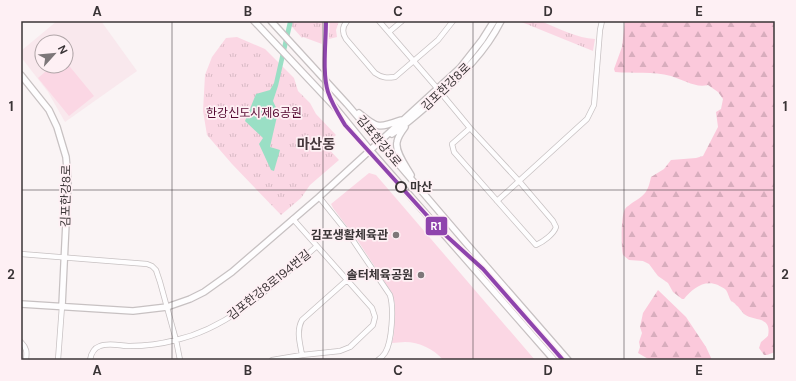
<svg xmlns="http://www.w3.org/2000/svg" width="796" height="381" font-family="'DM Sans','Noto Sans KR',sans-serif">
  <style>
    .built { fill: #f9e8ed; fill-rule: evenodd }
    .green { fill: #fbd7e4 }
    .forest { fill: url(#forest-firs) }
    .park { fill: url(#park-tufts) }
    .water { fill: #9adfc5 }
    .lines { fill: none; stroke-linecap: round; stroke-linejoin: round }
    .minor-casing { stroke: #c7c1c2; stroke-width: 6 }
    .tertiary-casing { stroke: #c7c1c2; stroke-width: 8 }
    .minor { stroke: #fefdfe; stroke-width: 4.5 }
    .tertiary { stroke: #fefdfe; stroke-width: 5.5 }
    .rail-1-casing { stroke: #fef0f4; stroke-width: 7 }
    .rail-1 { stroke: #8e44ad; stroke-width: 4 }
    .grid { fill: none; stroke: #3a3436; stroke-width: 1; stroke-opacity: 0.55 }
    .stop-dot { fill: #fef0f4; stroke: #3a3436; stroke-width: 2 }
    .poi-dot { fill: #7d7779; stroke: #fef0f4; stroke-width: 1.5 }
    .labels { text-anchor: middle; stroke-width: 3.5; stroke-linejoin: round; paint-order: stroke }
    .street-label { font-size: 12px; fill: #3a3436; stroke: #fef0f4 }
    .park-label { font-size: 12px; fill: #540830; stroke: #fef0f4 }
    .stop-label { font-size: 12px; font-weight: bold; fill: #3a3436; stroke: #fef0f4; text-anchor: start }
    .poi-label { font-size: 12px; font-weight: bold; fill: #3a3436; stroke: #fef0f4; text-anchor: end }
    .quarter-label { font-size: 14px; font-weight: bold; fill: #46383d; stroke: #fef0f4 }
    .line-badge { stroke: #fef0f4; stroke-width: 1.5 }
    .badge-label { font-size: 11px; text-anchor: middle; font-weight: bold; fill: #fff }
    .neatline { fill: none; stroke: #3a3436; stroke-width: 1.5 }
    .grid-label { font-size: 13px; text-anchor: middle; font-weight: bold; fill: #3a3436 }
  </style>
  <defs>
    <pattern id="forest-firs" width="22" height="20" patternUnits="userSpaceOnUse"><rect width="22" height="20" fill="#fbc9db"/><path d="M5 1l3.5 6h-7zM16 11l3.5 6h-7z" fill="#d8adbd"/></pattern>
    <pattern id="park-tufts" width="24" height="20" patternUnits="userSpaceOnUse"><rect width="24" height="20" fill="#fbd7e4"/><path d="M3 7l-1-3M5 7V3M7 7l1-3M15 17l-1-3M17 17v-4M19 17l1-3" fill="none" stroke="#d8b9c4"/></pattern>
  </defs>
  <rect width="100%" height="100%" fill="#faf4f5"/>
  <!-- built -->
  <path class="built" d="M57,21h44l36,50 -72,51 -17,-30 -27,-35v-6zM42,42h24v24h-24z"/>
  <!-- green -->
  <path class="green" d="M66,62l28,34 -25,20 -31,-38 14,-12h14z
    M369,173l7,2 159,185h-92c-9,-11 -24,-18 -38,-18 -4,0 -9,1 -13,1l2,-9 1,-30 -3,-11 -34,-52 -25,-33 -2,-4z"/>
  <!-- forest -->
  <path class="forest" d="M625,21h150v331l-8,3h-3l-5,-7 2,-6 7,-6c4,-21 -14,-14 -24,-22 -3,-3 -5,-7 -8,-9 -1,-2 -3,-3 -5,-4 -2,-3 -3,-8 -5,-11 -3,-3 -5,-3 -8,-5 -14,-6 -26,4 -34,14h-2l-9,-7 -5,-9 -10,-7 -9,-12 -6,-3 -14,-1 -6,-5c-2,-8 -2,-40 2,-46 2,-3 5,-4 7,-6 13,-8 16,-11 19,-26l13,-8 7,-9 25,-2 7,-2 15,-29 -2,-15 5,-3 2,-10 -5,-7 -10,-7c-13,3 -24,-5 -37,-9 -18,-5 -38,-2 -56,-4l-1,-3 8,-22z
    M658,290l28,27 20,30 6,13h-62l-12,-7 2,-6 -1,-5 3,-9 -2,-6 3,-14z"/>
  <!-- park -->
  <path class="park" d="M287,21h52l-3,9 1,7 -8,2 -7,5 -19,-7 -1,1z
    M519,21h24v1c17,7 34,16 52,17l-2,12z
    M237,37l28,12 29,29 4,13 12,12 6,11 20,21 -11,10 14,15 -29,25 -9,13 -20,17 -49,-51 -25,-29 -4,-24 2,-36 7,-18 14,-19z"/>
  <!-- water -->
  <path class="water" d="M288,21h5l-15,65 -5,15 5,11 -8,35 10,3 -6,21 -3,-1 -12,-26 4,-6 -18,-17 11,-27 14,-4 4,-7z"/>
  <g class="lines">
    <!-- minor casing -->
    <g class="minor-casing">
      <path id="minor" d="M347,21c-5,6 -5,12 -1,18l29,34c7,5 12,5 20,4l43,-37 15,-19
        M379,21l58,67
        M389,32l13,-11
        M441,93l29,35 49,53 68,-62 7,-14 6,-75 2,-9
        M470,128l-18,16 2,8 82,93c7,-3 18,-11 20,-18l-3,-6 -34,-40 -22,20
        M319,197l29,36 42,62c4,13 2,47 -5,58 -2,3 -4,5 -7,7
        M21,254l126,10 5,2 4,4 4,12 16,58 4,20
        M21,342c6,6 6,10 5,18
        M302,355c-2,-12 -6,-24 0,-35l45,-40
        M58,360l4,-54
        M90,360c1,-6 4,-12 10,-14 9,-4 21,0 30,0 16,0 31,-2 46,-6 57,-13 98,-57 141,-94
        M272,360l30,-5 38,-4 10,-4 23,-22 2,-8 -3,-9 -79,-89"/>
    </g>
    <!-- tertiary casing -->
    <g class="tertiary-casing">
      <path id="tertiary" d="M254,21l80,85 36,44 184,210
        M271,21l76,83 119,139 102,117
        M21,75l28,35 8,17 9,30 2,24 -6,125
        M359,113c19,16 20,15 42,7
        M405,127c-3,4 -7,9 -8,15 -2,10 9,24 14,33
        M392,134c15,-10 29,-23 43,-35 26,-24 50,-46 66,-78
        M21,304l112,7 34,-4 23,-8 14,-7 28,-20 87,-75 141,-129 22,-28 12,-19"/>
    </g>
    <!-- minor -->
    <use href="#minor" class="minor"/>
    <!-- tertiary -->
    <use href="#tertiary" class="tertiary"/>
    <!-- rail-1 casing -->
    <g class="rail-1-casing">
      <path id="rail-1" d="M326,21c0,21 -4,52 2,71 4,12 11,23 17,33l96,106 42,38 80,91"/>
    </g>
    <!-- rail-1 -->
    <use href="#rail-1" class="rail-1"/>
  </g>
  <!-- grid -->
  <path class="grid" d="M172,21v339M323,21v339M473,21v339M624,21v339M21,190h754"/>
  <!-- markers -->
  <circle class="stop-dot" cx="401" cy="187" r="5"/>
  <g class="poi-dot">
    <circle cx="396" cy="235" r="4"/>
    <circle cx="421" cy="275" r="4"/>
  </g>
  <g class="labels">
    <!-- street labels -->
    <g class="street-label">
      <text transform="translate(446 87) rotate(-44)" y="4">김포한강8로</text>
      <text transform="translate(379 141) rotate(50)" y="4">김포한강3로</text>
      <text transform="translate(66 196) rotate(-89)" y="4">김포한강8로</text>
      <text transform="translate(269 285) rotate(-39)" y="4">김포한강8로194번길</text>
    </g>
    <!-- park labels -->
    <g class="park-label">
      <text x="254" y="117">한강신도시제6공원</text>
    </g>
    <!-- stop labels -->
    <g class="stop-label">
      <text x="410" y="191">마산</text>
    </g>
    <!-- poi labels -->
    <g class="poi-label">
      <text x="388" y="239">김포생활체육관</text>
      <text x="413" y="279">솔터체육공원</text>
    </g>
    <!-- quarter labels -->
    <g class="quarter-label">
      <text x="316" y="149">마산동</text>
    </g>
  </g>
  <rect class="line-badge" x="425" y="216" width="23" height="20" rx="4" fill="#8e44ad"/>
  <g class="badge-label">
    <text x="436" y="230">R1</text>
  </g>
  <!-- border -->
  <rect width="796" height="381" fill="none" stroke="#fef0f4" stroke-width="44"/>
  <!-- north arrow -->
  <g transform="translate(54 54) rotate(63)"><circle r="19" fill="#fef0f4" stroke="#b0a5a8"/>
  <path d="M0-3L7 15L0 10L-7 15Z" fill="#7d7779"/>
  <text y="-6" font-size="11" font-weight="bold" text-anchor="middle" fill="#3a3436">N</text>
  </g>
  <rect x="22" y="22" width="752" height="337" class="neatline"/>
  <g class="grid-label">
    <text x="97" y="16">A</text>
    <text x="248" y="16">B</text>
    <text x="398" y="16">C</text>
    <text x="548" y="16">D</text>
    <text x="699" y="16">E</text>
    <text x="11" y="111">1</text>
    <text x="785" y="111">1</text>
    <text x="11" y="279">2</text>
    <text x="785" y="279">2</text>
    <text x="97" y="375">A</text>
    <text x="248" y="375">B</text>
    <text x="398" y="375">C</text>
    <text x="548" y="375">D</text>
    <text x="699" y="375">E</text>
  </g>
</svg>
